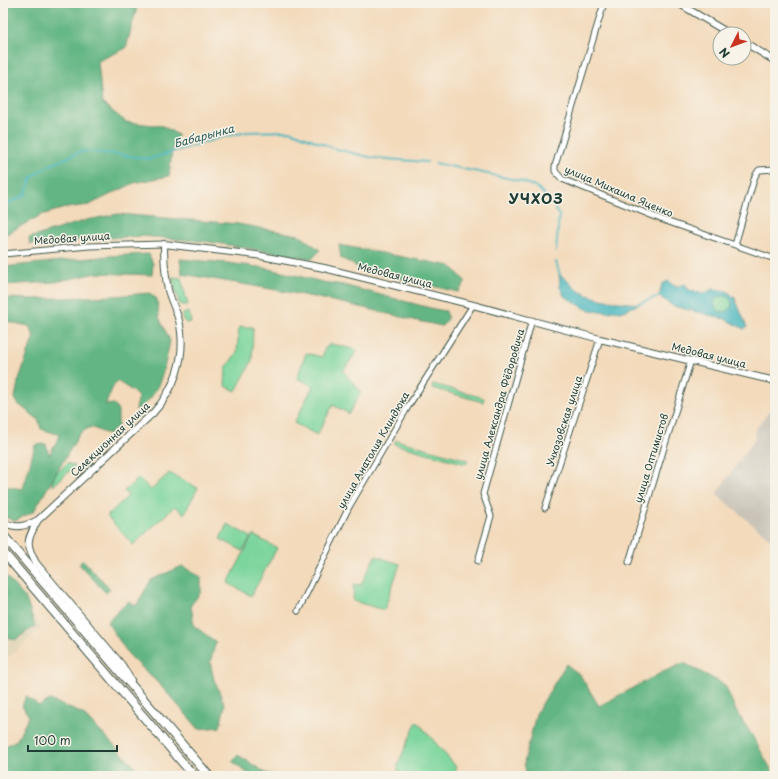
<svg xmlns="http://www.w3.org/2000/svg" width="778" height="779" font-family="'Playpen Sans',sans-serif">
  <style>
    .built { fill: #e0d3b5 }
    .industrial { fill: #c9c3b8 }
    .green { fill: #7bd59c; stroke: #4d8968 }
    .forest { fill: #64b684; stroke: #427a5c }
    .water { fill: #47b6be; stroke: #337a79; fill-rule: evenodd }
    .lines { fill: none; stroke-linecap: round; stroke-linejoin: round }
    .stream { stroke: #47b6be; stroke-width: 2 }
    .minor-casing { stroke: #3f5548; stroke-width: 7 }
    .tertiary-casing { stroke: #3f5548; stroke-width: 8 }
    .primary-casing { stroke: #3f5548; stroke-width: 10 }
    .minor { stroke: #fff; stroke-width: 5 }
    .tertiary { stroke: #fff; stroke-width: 6 }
    .primary { stroke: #fff; stroke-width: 8 }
    .labels { text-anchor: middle; stroke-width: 3; stroke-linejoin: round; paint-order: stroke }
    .street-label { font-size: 10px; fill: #1f3d34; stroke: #f7f3e8 }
    .water-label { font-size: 11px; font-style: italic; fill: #295b56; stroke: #f7f3e8 }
    .district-label { font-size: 14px; font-weight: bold; letter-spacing: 1px; fill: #1f3d34; stroke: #f7f3e8 }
  </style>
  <rect width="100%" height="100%" fill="#f7f3e8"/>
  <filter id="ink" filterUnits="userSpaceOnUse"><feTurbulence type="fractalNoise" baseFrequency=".025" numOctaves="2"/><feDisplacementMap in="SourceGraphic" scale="8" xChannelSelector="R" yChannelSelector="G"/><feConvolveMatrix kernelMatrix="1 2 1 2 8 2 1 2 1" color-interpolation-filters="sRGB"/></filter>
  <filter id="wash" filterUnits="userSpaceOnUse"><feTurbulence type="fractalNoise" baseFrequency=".012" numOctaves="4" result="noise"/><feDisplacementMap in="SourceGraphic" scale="16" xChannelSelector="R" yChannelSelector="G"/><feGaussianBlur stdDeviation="0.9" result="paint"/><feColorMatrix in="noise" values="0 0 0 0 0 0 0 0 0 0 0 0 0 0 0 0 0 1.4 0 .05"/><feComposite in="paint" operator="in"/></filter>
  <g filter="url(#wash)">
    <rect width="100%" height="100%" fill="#f3dabb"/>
    <!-- built -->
    <path class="built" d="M3,581l39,46 -39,35z"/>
    <!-- industrial -->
    <path class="industrial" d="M771,409l4,4v130l-59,-49 39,-55v-9z"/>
    <!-- green -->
    <path class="green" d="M172,277l9,1 7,27h-7l-2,-2z
      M714 304a9 9 0 1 1 18 0a9 9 0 1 1-18 0Z
      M187,312h2l2,10 -5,1 -3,-3 -1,-5z
      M239,327h14l-1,34 -16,30 -11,-5 1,-18 11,-16z
      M331,344l27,6 -15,21 18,21 -12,22 -16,-9 -16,30 -23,-12 19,-37 -16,-8 9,-25 16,4 3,-9z
      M433,384l51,14 -1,4 -51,-14z
      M396,440l72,20 -2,4 -72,-20z
      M67,463l8,3 -22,20 -1,-2 3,-9z
      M169,473l29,15 -14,26 -9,-8 -42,39 -26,-29 21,-20 -4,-5 15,-13 12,12z
      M227,524l24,13 -8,14 -23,-12z
      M253,535l24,13 -26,48 -23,-13z
      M375,556l25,8 -16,46 -31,-9 1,-17 7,1z
      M417,721l40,47 -5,8h-49l-5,-4v-8z"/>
    <!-- forest -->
    <path class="forest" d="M3,3h135l-12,45 -28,13 4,42 24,19 37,4 15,9 -6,16 -3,25 -35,7 -45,22 -24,3 -24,7 -38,21z
      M118,214l120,10 61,11 21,15 -8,9 -102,-17 -68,-6 -51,3 -61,5 -1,-6 58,-18z
      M339,245l112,21 15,16 -8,10 -95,-22 -22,-12z
      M149,254l4,10 -1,11 -55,-2 -42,9 -52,3v-18l106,-11z
      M180,259l48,4 37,5 58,14 20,3 91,24 12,2 2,8 -6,7c-32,-6 -63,-15 -95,-22 -55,-12 -110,-21 -165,-30z
      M150,293l7,6 2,18 11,24c-5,23 -10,58 -34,69l2,-13 -7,-7 -14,-9c-6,7 -7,15 -12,24l9,-1 4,7v15l-9,9 -18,-8 -11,6 -46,78 -19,10 -8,-3 -4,-3v-29l20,3 12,-44 11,-1 3,11 11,-20 -19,-6 -3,-10 -20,-15 -3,-6 3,-16 16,-46 -5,-10 -26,-5v-23l31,1 79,-3z
      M83,560l27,29 -4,4 -27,-29z
      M182,566l19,11v15l-10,13 3,21 22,16 -6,20 4,18 11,25 -5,22 -21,2 -39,-44 -31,-30 -22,-33 22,-21 7,5 15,-26z
      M3,573l23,26 9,27 -20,14 -12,-5z
      M684,663l41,22 11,26 17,26 20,36 -1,3h-137l-1,-1 -16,-3 -3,4h-88l-3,-13 12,-49 30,-50 14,11 19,31 64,-34z
      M26,696l13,10 11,-6 33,14 61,62h-141v-29l14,-7 12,-24 -7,-10z
      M238,755l28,18 11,3h-26l-19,-15z"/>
    <!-- water -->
    <path class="water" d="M559,274c8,5 14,14 22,18 17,9 39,10 59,12l-19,8 -7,-1 -6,1 -20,-2 -24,-14 -4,-9z
      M668,281l8,6 9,-3 4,6 15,3 9,-4 14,2 8,7 12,29 -3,2 -19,-10 -52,-13 -14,-10 3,-12zM722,296h4l5,4 1,6 -5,6h-8l-5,-7 2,-7z"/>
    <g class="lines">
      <!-- stream -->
      <path class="stream" d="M435,163l86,18 17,7 13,14 8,13 -3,37
        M3,206l22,-11 7,-18 14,-10 36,-16 34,3 33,5 70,-21 28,-6 43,-1 46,18 37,9 54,4
        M556,262l4,13
        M638,304l21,-8"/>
    </g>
  </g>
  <g filter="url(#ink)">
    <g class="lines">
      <!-- minor casing -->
      <g class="minor-casing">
        <path id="minor" d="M604,3l-49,163v5l7,8 101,41 112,39
          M735,245l20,-69 4,-6 16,-1
          M3,254l86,-8 75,-2
          M545,508l55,-169
          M478,561l13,-45 -8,-22 49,-174
          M629,562l62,-202
          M298,611l51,-104 60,-102 64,-100"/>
      </g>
      <!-- tertiary casing -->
      <g class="tertiary-casing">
        <path id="tertiary" d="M678,3l52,31
          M744,42l31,19
          M38,520c-11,20 -13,23 -2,43l86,102 9,15
          M3,521c11,9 23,5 35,-1l115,-107c22,-24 33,-56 27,-88 -2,-12 -9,-23 -12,-35 -3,-15 -4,-30 -4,-46l92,11 68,13 149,37 127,34 175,42"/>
      </g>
      <!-- primary casing -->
      <g class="primary-casing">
        <path id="primary" d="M3,535l206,241
          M3,552l191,224"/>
      </g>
      <!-- minor -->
      <use href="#minor" class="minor"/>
      <!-- tertiary -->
      <use href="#tertiary" class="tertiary"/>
      <!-- primary -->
      <use href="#primary" class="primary"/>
    </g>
  </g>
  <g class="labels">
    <!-- street labels -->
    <g class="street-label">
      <text transform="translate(619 191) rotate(23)" y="4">улица Михаила Яценко</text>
      <text transform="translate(72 238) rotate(-4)" y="4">Медовая улица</text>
      <text transform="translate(395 275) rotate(14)" y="4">Медовая улица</text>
      <text transform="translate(709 355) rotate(14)" y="4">Медовая улица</text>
      <text transform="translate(499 404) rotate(-74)" y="4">улица Александра Фёдоровича</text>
      <text transform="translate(564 421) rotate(-72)" y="4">Учхозовская улица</text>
      <text transform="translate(110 439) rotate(-43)" y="4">Селекционная улица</text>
      <text transform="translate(373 450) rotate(-60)" y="4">улица Анатолия Клиндюка</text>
      <text transform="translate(651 458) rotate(-73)" y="4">улица Оптимистов</text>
    </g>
    <!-- water labels -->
    <g class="water-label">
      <text transform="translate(204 136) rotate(-15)" y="4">Бабарынка</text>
    </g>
    <!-- district labels -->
    <g class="district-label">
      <text x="536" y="204">УЧХОЗ</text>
    </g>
  </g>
  <!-- margin -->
  <rect width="778" height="779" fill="none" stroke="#f7f3e8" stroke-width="16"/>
  <!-- north arrow -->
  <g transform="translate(732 46) rotate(228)"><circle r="19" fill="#f7f3e8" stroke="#a1aaa0"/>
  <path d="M0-3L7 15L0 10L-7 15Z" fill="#c8321e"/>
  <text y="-6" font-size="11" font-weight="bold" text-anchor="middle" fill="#1f3d34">N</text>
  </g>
  <!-- scale -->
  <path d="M28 745v6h89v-6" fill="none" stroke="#1f3d34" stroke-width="2"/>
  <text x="34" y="745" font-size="12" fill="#1f3d34" stroke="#f7f3e8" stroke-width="3" paint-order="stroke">100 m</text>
</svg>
